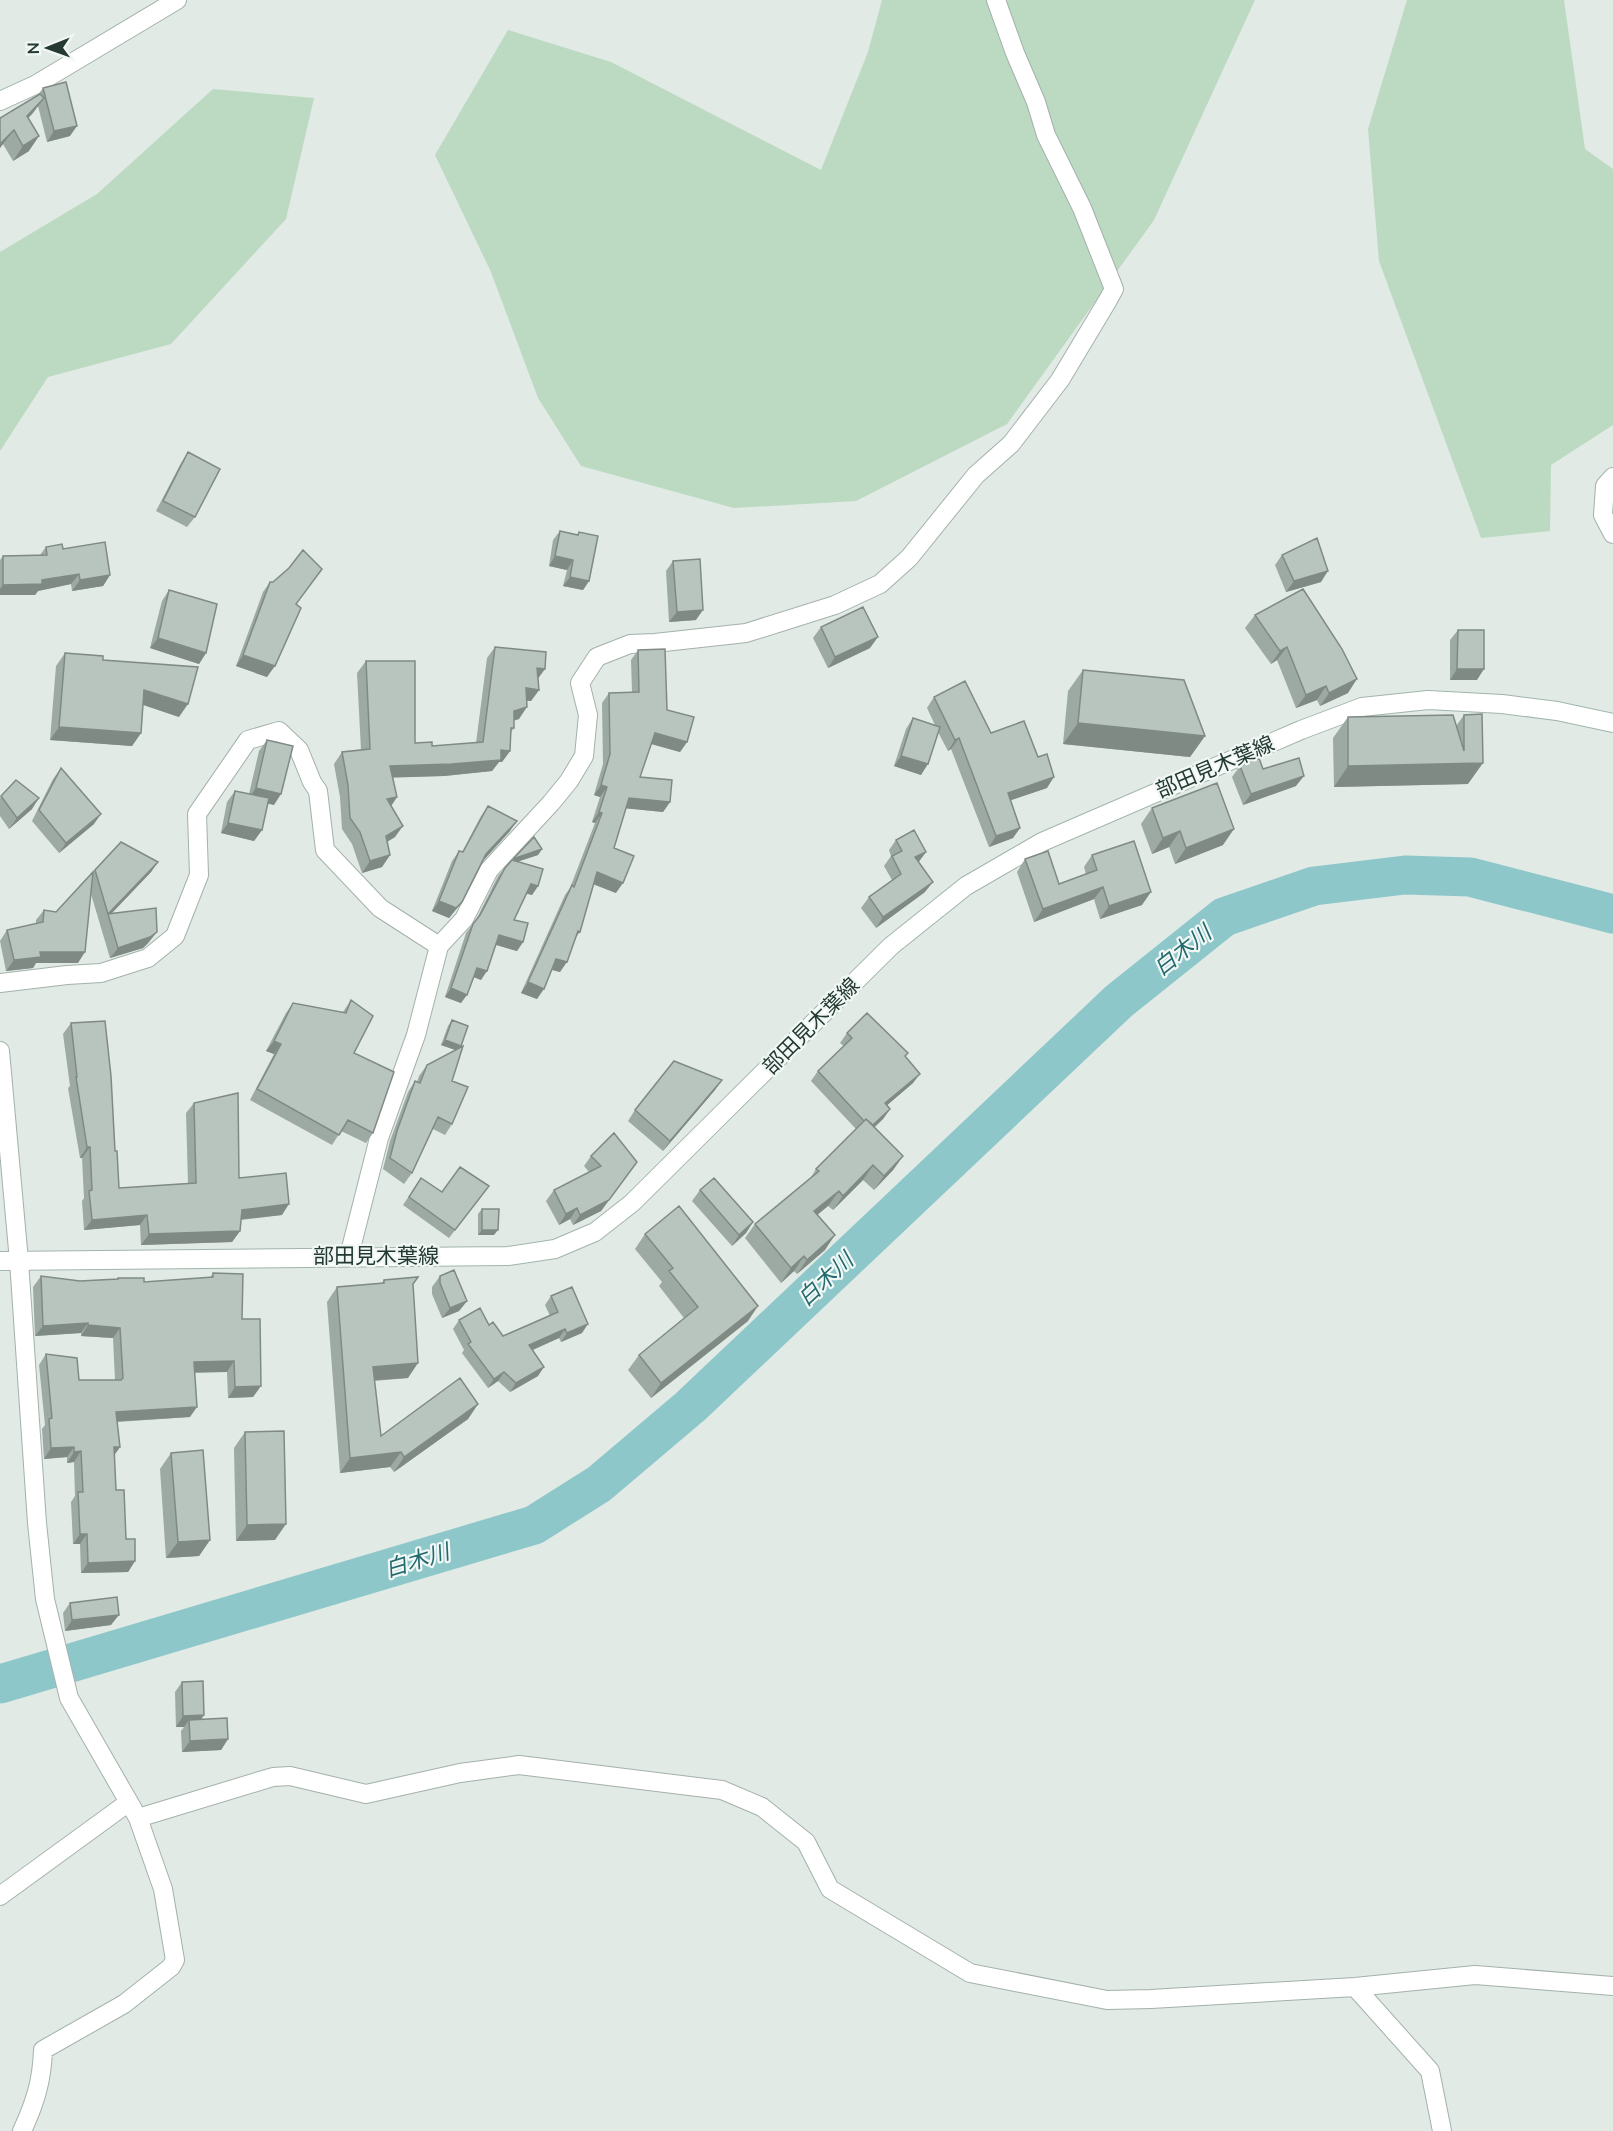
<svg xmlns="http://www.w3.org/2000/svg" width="1613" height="2131" font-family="Mulish,'Noto Sans JP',sans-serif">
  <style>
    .green { fill: #bcd9c1 }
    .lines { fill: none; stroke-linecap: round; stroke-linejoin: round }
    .river { stroke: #8ec7ca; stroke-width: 39 }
    .street-casing { stroke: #a4b1ab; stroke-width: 20 }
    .secondary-casing { stroke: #a1b5ac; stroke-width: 20 }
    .street { stroke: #fff; stroke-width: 18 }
    .secondary { stroke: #fff; stroke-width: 18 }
    .wall { fill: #9da9a3 }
    .shaded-wall { fill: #808a85 }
    .building { fill: #b7c5be; stroke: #808a85; stroke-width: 1.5 }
    .labels { text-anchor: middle; stroke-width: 4.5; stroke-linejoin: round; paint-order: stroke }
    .street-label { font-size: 21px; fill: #233931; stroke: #f1f7f4 }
    .water-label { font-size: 22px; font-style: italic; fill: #236a6f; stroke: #f1f7f4 }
  </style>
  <rect width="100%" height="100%" fill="#e1eae5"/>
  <!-- green -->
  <path class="green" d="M882,0h373l-101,220 -147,204 -151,77 -122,7 -153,-42 -43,-68 -47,-126 -56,-117 73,-125 103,32 210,108 47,-118z
    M1407,0h157l21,149 28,20v256l-62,40 -1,66 -69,7 -102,-277 -11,-132z
    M213,89l101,9 -28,121 -115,125 -123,33 -48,74v-199l97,-58z"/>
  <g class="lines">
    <!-- river -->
    <path class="river" d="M0,1684l534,-159 65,-41 92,-78 428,-405 105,-84 90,-31 91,-11 65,2 143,37"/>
    <!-- street casing -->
    <g class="street-casing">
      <path id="street" d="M0,101l35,-16 142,-85
        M1613,477l-8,9 -2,29 10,19
        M0,983l67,-8 34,-2 47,-15 27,-22 24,-61 -2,-61 51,-74 31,-9 20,19 13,32 6,9 7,59 55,58 59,38
        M0,1051l19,210 18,262 8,76 24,99 69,120 25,71 12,71 -4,7 -47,37 -81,46c-1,31 -8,53 -21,81
        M349,1256l30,-118 37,-103 23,-89 25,-27 25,-49 62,-67 18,-22 15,-25 4,-41 -8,-32 17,-26 33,-13 25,-1 91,-10 89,-28 45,-21 29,-26 67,-83 35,-31 49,-64 48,-80 6,-11 -32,-81 -36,-73 -10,-33 -21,-49 -19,-53
        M138,1818l135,-41 17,-1 76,18 94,-21 59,-8 203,25 40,17 44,35 24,47 140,84 137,27 44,-1 204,-12 120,-12 138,11
        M0,1896l129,-94
        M1355,1987l75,84 12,60"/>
    </g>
    <!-- secondary casing -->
    <g class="secondary-casing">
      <path id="secondary" d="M0,1261l508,-5 47,-7 40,-17 37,-29 259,-257 75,-60 76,-44 259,-112 61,-23 66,-7 74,4 55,7 56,12"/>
    </g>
    <!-- street -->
    <use href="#street" class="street"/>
    <!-- secondary -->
    <use href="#secondary" class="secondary"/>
  </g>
  <!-- wall -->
  <path class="wall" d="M43,88l27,48 -23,6 -9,-36 -10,12 1,33 -16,10 -10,-17 -3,4v-30l38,-23z
    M188,452l7,65 -8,10 -31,-16 25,-48z
    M560,531l17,4 2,-3 10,49 -6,9 -20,-4 4,-16 -18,-4 4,-26z
    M46,547l17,2 47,26 -7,11 -31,5 -1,-7 -33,7 -3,4h-35v-35l3,-4 37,-1z
    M1282,555l39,27 -35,10 -11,-27z
    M673,561l23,59 -27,2 -3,-51z
    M270,582l26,22 -29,73 -31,-11 27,-74z
    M169,590l37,63 -7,11 -49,-16 12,-47z
    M1255,615l93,78 -28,13 -3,-6 -21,8 -19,-48 -6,4 -26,-36z
    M821,627l49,21 -42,20 -15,-30z
    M1458,630l19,50h-27v-40z
    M495,647l43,32 1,11 -8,11h-4l-8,18 -5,1v8l-3,4 -1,19 -8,11h-3l-7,9 -48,5 -52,1 5,20 -6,9 4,31 -8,5 3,13 -8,12 -20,6 -10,-29 -10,-15 -2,-32 -6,-33 8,-12 19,-2 -4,-77 9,-12 49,82 17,3 44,-3 11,-85z
    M638,650l29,60 20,32 -7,10 -29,-8 -11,33 30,25 -7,10 -37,-4 -12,40 2,45 -22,-9 -14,48 -4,5 -16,35 -8,-2 -15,29 -16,-6 44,-98 5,-7 25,-65 -3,-1 8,-25 -6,-2 9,-31 -1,-61 7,-10 23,-1 -1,-32z
    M65,653l114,64 -36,-12 -2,28 -9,13 -82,-6 6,-74z
    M1083,670l122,66 -15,21 -127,-13 5,-53z
    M934,697l57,36 56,55 -36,12 9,28 -7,10 -24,9 -38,-98 -3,2 -10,-19 -17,43 -27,-9 12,-37 7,-11 22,7 -8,-17z
    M1464,715l4,69 -134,3 -1,-49 15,-21 108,9z
    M267,740l7,65 -6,-2 -6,27 -8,11 -33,-8 6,-31 8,-11 14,3 10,-43z
    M1240,766l23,3 33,17 -53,19 -11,-28z
    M61,768l33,56 -35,29 -27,-32 21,-42z
    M16,780l16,29 -23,20 -9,-13v-18z
    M488,806l22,25 -26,29 -22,42 -13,16 -17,-7 20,-50 7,-10 3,1 19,-36z
    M1152,808l71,37 -48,19 -6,-17 -17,7 -11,-30z
    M896,840l30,12 -8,10 7,30 -49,36 -15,-20 8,-11 23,-17 -8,-14 7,-10 -2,-6z
    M542,849l-4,6 -21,7 21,24 -6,9 -6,-2 -12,27 9,22 -6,9 -21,-6 -15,35 -7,-3 -13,26 -16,-6 21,-64 10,-13 22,-44 7,-8 8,-8z
    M1092,855l50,50 -42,14 -6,-20 -60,23 -17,-50 8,-13 34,25 27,-10 -2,-7z
    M158,862l-7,10 -40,42 38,28 -6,6 -33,10 -19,-64 -13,69h-42l-3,5 -27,3 -6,-30 7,-11 29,-6v-4l8,-10 12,2 39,-42z
    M351,1000l3,53 19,80 -7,10 -25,-12 -9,14 -82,-45 24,-46 -8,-3 20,-38 7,-10 50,9z
    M452,1020l7,28 -7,33v43l-7,11 -12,-6 -21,44 -8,11 -21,-15 7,-28 18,-49 7,-11 2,1 2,-6 8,-11 29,-15 -15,-5 7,-19z
    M71,1023l44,128 4,37 69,-4 -2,-71 8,-10 45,75 43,37 -41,5 -1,11 -8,11 -91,3 -1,-20 -56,5 -2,-29 2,-3 -2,-40h-2l-12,-70 2,-2 -7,-52z
    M847,1033l58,23 8,27 -26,22 3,4 -7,10 -8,8 28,29 -10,14 -19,20 -11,-10 -30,30 -5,-4 -11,9 8,35 -28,24 -3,-3 -13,12 -36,-45 10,-14 55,-45 6,-10 40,-40 -45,-48 7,-10 26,-25 -4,-3z
    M715,1090l-52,61 -35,-30 7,-11z
    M591,1156l46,6 -36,49 -28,14 -3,-6 -11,6 -13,-24 8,-11 35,-18 -5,-6z
    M421,1178l21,14 47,-6 -40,52 -46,-33z
    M700,1190l53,32 -7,11 -14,13 -40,-45z
    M482,1209l12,26h-16v-21z
    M645,1234l103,87 -97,77 -23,-28 11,-15 45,-37 -25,-32 3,-4 -27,-33z
    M213,1273l29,46 11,78 -25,1 -1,-26h-32l-5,45 -73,5 3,25 -6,8 2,35 10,49 9,22 -7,11 -47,1 -1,-29h-7l-2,-42 4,-6 -1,-34 -7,1v-6l-23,2 -2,-30 3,-4 -6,-60 7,-11 33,26h36l-2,-42 -32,-2v-3l-46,3 -2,-49 8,-11 39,5 37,-2 1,-1 26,4 66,-4z
    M440,1276l27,25 -8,10 -17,7 -10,-24v-7z
    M384,1280l29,5 -5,93 -34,3 7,55 97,-32 -10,15 -74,53 -4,-5 -50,6 -13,-171 10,-15 44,-3z
    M551,1296l31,37 -21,9 -2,-4 -26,12 5,26 -28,16 -12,-11 -10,7 -26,-35 2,-3 -11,-21 6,-9 30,5 14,11 47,-20 -5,-11z
    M245,1432l30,108 -39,1 -2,-93z
    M171,1453l39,87 -11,16 -33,2 -6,-89z
    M70,1603l41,22 -46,6 -2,-18z
    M182,1682l20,37 26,20 -7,11 -39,2 -1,-21 3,-4h-8l-1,-35z"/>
  <!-- shaded-wall -->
  <path class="shaded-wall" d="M44,98l-11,15 -17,18 11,-15z
    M77,126l-7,10 -23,6 7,-11z
    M14,130l-11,14 -3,4v-4z
    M39,136l-10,15 -16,10 10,-15z
    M555,556l18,4 -6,10 -18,-4z
    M1328,571l-7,11 -35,10 8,-11z
    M79,574l-8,10 -33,7 -3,4h-35v-6l3,-4 39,-5z
    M110,575l-7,11 -31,5 8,-11z
    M570,577l19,4 -6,9 -20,-4z
    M703,610l-7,10 -27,2 8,-10z
    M878,637l-8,11 -42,20 7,-11z
    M158,638l48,15 -7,11 -49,-16z
    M1287,647l-10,13 -6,4 9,-13z
    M243,655l32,11 -8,11 -31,-11z
    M537,668l8,1 -8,11z
    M1457,669h27l-7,11h-27z
    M1357,679l-9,14 -28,13 9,-13z
    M1326,686l-9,14 -21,8 10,-13z
    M526,688l13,2 -8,11 -13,-1z
    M144,690l44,14 -9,13 -44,-15z
    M527,707l-8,12 -13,4 8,-12z
    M1078,723l127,13 -15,21 -127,-13z
    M59,727l82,6 -9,13 -82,-6z
    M655,733l32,9 -7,10 -32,-9z
    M959,738l-8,11 -3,2 7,-11z
    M501,750l9,1 -8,11h-3l-7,9 -48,5 -63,2 9,-12z
    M901,756l27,8 -7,11 -27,-9z
    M1483,763l-15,21 -134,3 14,-21z
    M1304,776l-8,10 -53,19 8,-11z
    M1054,777l-7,11 -47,16 8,-11z
    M601,785l6,2 -7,10 -6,-2z
    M256,788l25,6 -7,11 -26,-6z
    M397,797l-8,12 -2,-10z
    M39,798l-7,11 -23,20 8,-11z
    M629,798l41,4 -7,10 -41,-4z
    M599,812l3,1 -7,10 -3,-1z
    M101,814l-7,10 -35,29 7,-10z
    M517,821l-7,10 -31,34 7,-11z
    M228,823l34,7 -8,11 -33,-8z
    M403,826l-8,11 -17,10 8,-11z
    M1020,828l-7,10 -24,9 7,-11z
    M1234,829l-11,16 -48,19 11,-16z
    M1180,831l-11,16 -17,7 11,-16z
    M542,849l-4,6 -28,9 3,-5z
    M926,852l-8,11 -3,-6z
    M390,855l-8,12 -20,6 8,-12z
    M158,862l-7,10 -42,44 -1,-2z
    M597,872l26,11 -7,10 -26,-10z
    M933,882l-8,10 -49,36 7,-11z
    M531,884l7,2 -6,9 -8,-2z
    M1103,887l-9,12 -60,23 9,-13z
    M1151,892l-9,13 -42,14 9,-13z
    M439,901l23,1 -13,16 -17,-7z
    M157,932l-8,10 -6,6 -33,10 8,-10z
    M499,935l24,7 -6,9 -24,-7z
    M40,952h45l-7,11h-42l-3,5 -27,3 8,-11z
    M556,959l11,3 -7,10 -11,-3z
    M477,968l10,3 -6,9 -10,-4z
    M528,982l16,7 -7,10 -16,-6z
    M451,988l16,7 -6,8 -16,-6z
    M445,1040l16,6 -3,5 -17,-6z
    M274,1041l7,3 -7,10 -8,-3z
    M920,1074l-7,9 -35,30 7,-10z
    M722,1080l-7,10 -52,61 7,-10z
    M890,1109l-7,10 -20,18 7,-9z
    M87,1147h3l-8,11h-2z
    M903,1156l-10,14 -19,20 10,-14z
    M637,1162l-36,49 -28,14 7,-10z
    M873,1165l-10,15 -30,30 10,-14z
    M839,1191l-11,15 -24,20 10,-15z
    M289,1204l-7,11 -48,5 8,-10z
    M577,1208l-7,11 -11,6 7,-11z
    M147,1215l-7,10 -56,5 8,-10z
    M753,1222l-7,11 -14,13 7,-11z
    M482,1230h16l-4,5h-16z
    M240,1231l-8,11 -91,3 8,-11z
    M835,1235l-10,15 -28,24 10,-14z
    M804,1256l-10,15 -13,12 10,-15z
    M467,1301l-8,10 -17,7 8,-10z
    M758,1306l-10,15 -97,77 10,-15z
    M88,1323l-7,10 -46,3 8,-10z
    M588,1324l-6,9 -21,9 6,-9z
    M88,1325l32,3 -7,10 -32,-2z
    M565,1329l-6,9 -36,16 6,-9z
    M234,1361l-7,11 -40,1 7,-11z
    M418,1363l-10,15 -46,3 11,-14z
    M544,1367l-6,9 -28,16 6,-9z
    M504,1372l-6,9 -10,7 6,-9z
    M261,1386l-8,11 -25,1 7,-11z
    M478,1404l-10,15 -74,53 10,-15z
    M197,1407l-7,10 -82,5 8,-10z
    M74,1447l-7,10 -23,2 7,-11z
    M114,1447h6l-7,10z
    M81,1451l-7,11 -7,1 7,-11z
    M401,1452l-11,15 -50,6 10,-15z
    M286,1524l-11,16 -39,1 11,-16z
    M80,1534h7l-7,10h-7z
    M210,1540l-11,16 -33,2 12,-16z
    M135,1561l-7,11 -47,1 7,-10z
    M119,1615l-8,10 -46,6 7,-11z
    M204,1715l-7,11 -8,-6 -5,7h-8l7,-11z
    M228,1739l-7,11 -39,2 8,-11z"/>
  <!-- building -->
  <path class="building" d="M66,82l11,44 -23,5 -11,-43z
    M40,94l4,4 -17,18 12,20 -16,10 -9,-16 -14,14v-26z
    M188,452l32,17 -25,48 -32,-16z
    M560,531l18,4 1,-3 19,4 -9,45 -19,-4 3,-17 -18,-4z
    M1317,538l11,33 -34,10 -12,-26z
    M105,542l5,33 -30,5 -1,-6 -37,6v4l-39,1v-29l44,-1 -1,-8 16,-3 1,5z
    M303,550l19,19 -26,35 5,4 -26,58 -32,-11 27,-73h3l16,-14z
    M700,559l3,51 -26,2 -4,-51z
    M1303,589l39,60 15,30 -28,14 -3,-7 -20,9 -19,-48 -7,4 -25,-36z
    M169,590l48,14 -11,49 -48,-15z
    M863,607l15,30 -43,20 -14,-30z
    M1458,630h26v39h-27z
    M495,647l51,5 -1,17 -8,-1 2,22 -13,-2 1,19 -13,4v17h-3l-1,23 -9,-1v10l-49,4 -62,2 7,31 -10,2 16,27 -17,10 4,19 -20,6 -10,-29 -10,-14 -2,-33 -6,-33 28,-3 -4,-88h49v82l17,-1v4l51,-4z
    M665,649l2,61 27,7 -7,25 -32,-9 -15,44 32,3 -2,22 -41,-4 -15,50 20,8 -11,27 -26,-11 -17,60 -2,-1 -11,31 -11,-3 -12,30 -16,-7 44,-97 2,2 28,-74 -3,-1 8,-25 -6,-2 9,-31 -1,-61 30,-1 -1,-42z
    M65,653l38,3v4l95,7 -10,37 -44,-14 -3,43 -82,-6z
    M1083,670l101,10 21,56 -127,-13z
    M965,681l26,52 33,-12 14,36 9,-3 7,23 -46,16 12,35 -24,8 -37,-98 -4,2 -21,-43z
    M1482,714l1,49 -135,3v-49l105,-2 11,36v-36z
    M913,718l27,9 -12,37 -27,-8z
    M267,740l26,6 -12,48 -25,-6z
    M1259,758l4,11 36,-11 5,18 -53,18 -11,-28z
    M61,768l40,46 -35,29 -27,-33z
    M16,780l23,18 -22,20 -16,-22z
    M1217,783l17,46 -48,19 -6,-17 -17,7 -11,-30z
    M235,791l34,7 -7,32 -34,-7z
    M488,806l29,15 -31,33 -24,48 -6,6 -17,-7 20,-50 4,1z
    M914,830l12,22 -11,5 18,25 -50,35 -14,-20 32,-23 -9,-18 10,-5 -6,-11z
    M534,837l8,12 -29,10z
    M1134,841l17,51 -42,14 -6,-19 -60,22 -18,-50 23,-8 11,33 38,-14 -5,-15z
    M121,842l37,20 -50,52 -13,-44z
    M512,860l31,9 -5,17 -7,-2 -17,36 14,3 -5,19 -24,-7 -12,36 -10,-3 -10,27 -16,-7 22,-64 7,-9 25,-47z
    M93,872l-8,80h-45l1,5 -27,3 -7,-30 36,-8 1,-12 12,2z
    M156,908l1,24 -7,5 -32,11 -10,-34z
    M351,1000l22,16 -19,37 40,19 -21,61 -25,-13 -9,15 -82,-46 24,-45 -7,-3 19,-38 53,10z
    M867,1013l41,40 -3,3 15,18 -35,29 5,6 -17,16 -7,-6 -2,2 -46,-50 34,-33 -5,-5z
    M452,1020l16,6 -7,20 -16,-6z
    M105,1021l6,55 4,75h2l2,37 77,-5 -2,-80 44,-10 1,85 47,-5 3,31 -47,6 -2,21 -91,3 -2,-19 -55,5 -3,-29 3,-1 -2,-43h-3l-11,-70h1l-6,-54z
    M463,1046l-11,35 16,6 -16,37 -14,-7 -26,56 -22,-15 7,-27 18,-50 5,2 7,-18z
    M674,1061l48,19 -52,61 -35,-31z
    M866,1119l37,37 -19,20 -11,-11 -30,31 -4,-5 -25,20 21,24 -28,25 -3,-4 -13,12 -36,-44 64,-53 -3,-2z
    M614,1133l23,29 -28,38 -29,15 -3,-7 -11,6 -12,-24 47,-24 -10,-10z
    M460,1167l29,19 -34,44 -46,-33 12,-19 21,14z
    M714,1178l39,44 -14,13 -39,-45z
    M679,1206l79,100 -97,77 -22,-28 59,-48 -29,-36 4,-3 -28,-34z
    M482,1209h17l-1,21h-16z
    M454,1270l13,31 -17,7 -10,-25v-7z
    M213,1273l30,1 -1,45h18l1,67 -26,1 -1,-26 -40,1 3,45 -81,5 4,35h-6l2,43h8l2,49h9v22l-47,2 -1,-29h-7l-2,-42h5l-2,-41 -7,1v-5l-23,1 -2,-29 3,-1 -6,-64 31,4 2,22h42l2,-2 -3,-50 -32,-3v-2l-45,3 -2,-50 39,5 38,-2v-1h26v4l69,-5z
    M418,1277l-5,7 5,79 -45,4 8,69 79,-58 18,26 -74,53 -3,-5 -51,6 -13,-171 47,-4v-3z
    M572,1287l16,37 -21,9 -2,-4 -36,16 15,22 -28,16 -12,-11 -10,7 -26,-35 3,-2 -12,-22 21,-12 9,17 4,-3 10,14 55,-24 -7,-16z
    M284,1431l2,93 -39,1 -2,-93z
    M203,1450l7,90 -32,2 -7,-89z
    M117,1597l2,18 -47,5 -2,-17z
    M203,1681l1,34 -21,1 -1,-34z
    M227,1718l1,21 -38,2 -1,-21z"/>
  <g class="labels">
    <!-- street labels -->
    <g class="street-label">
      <text transform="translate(1215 767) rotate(-23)" y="7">部田見木葉線</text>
      <text transform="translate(811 1026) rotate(-45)" y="7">部田見木葉線</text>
      <text x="376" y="1263">部田見木葉線</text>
    </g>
    <!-- water labels -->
    <g class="water-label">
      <text transform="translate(1182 950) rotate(-38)" y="8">白木川</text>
      <text transform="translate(825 1279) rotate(-43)" y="8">白木川</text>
      <text transform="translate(417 1560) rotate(-17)" y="8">白木川</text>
    </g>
  </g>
  <!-- north arrow -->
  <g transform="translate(48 48) rotate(269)" stroke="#f1f7f4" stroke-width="4.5" paint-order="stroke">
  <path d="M0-4.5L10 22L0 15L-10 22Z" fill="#233931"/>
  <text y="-9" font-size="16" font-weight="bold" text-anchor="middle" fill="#233931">N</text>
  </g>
</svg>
